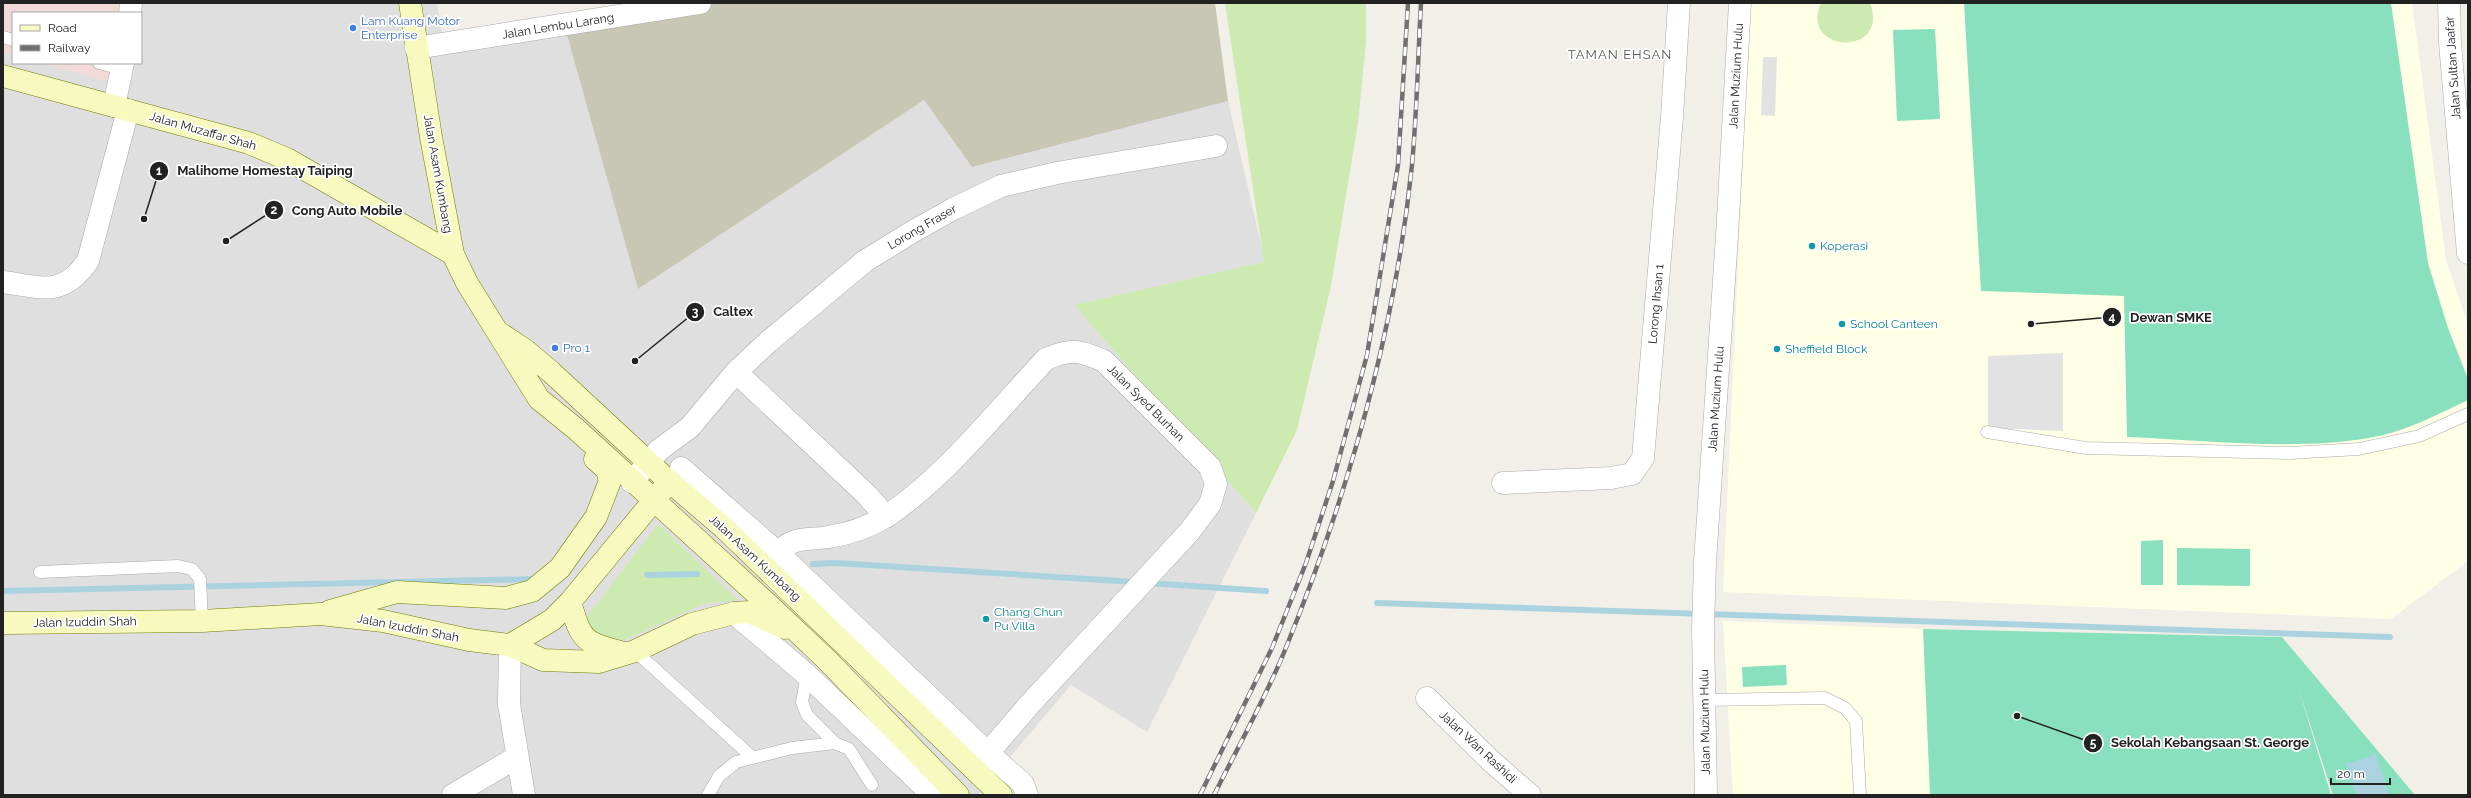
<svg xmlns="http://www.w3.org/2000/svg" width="2471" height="798" font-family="Raleway,sans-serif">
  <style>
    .residential { fill: #e0dfdf; fill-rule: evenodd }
    .commercial { fill: #f2dad9 }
    .education { fill: #ffffe5 }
    .construction { fill: #c7c7b4 }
    .grass { fill: #cdebb0 }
    .pitch { fill: #88e0be }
    .parking { fill: #e2e2e2 }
    .water { fill: #aad3df }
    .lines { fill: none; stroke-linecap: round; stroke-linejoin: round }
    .stream { stroke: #aad3df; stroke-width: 6 }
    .lane-casing { stroke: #a9a9a9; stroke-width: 13 }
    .street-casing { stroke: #a9a9a9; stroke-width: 23 }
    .secondary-casing { stroke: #707d05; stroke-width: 23 }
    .lane { stroke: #fff; stroke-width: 12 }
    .street { stroke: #fff; stroke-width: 22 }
    .secondary { stroke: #f7fabf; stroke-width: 22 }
    .rail-casing { stroke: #707070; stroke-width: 4.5 }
    .rail { stroke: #fff; stroke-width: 3; stroke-dasharray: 9; stroke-linecap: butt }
    .shop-dot { fill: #3f7fe0; stroke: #fff; stroke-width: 1.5 }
    .culture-dot { fill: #0f9aa8; stroke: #fff; stroke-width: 1.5 }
    .labels { text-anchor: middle; stroke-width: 3.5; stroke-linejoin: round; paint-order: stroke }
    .shop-label { font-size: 12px; fill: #366cbe; stroke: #fff; text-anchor: start }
    .street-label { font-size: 12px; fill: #222; stroke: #fff }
    .culture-label { font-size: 12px; fill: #0d838f; stroke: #fff; text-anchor: start }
    .neighbourhood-label { font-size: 13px; letter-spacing: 1px; fill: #555; stroke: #fff }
    .leader { fill: none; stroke: #222; stroke-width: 1.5 }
    .callout-dot { fill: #222; stroke: #fff; stroke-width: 1.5 }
    .mark-label { font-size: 12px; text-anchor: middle; font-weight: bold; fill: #fff }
    .callout-label { font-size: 13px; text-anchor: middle; font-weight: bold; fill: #222; stroke: #fff; stroke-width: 3.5; stroke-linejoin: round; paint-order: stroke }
  </style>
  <rect width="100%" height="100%" fill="#f2efe9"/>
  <!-- residential -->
  <path class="residential" d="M3,3h434l5,30 120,-16 76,271 286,-188 48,67 256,-66 37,161 -190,43 181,208 -109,219 -76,-47 -93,110h-975zM13,13h128v50h-128z"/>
  <!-- commercial -->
  <path class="commercial" d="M3,3h129l-3,10h-116v42l-10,-3z
    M41,63h74l-5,19z"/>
  <!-- education -->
  <path class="education" d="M1750,3h662l34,257 22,64v237l-77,58 -668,-27z
    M1723,621l200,8 359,8 49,158h-598z"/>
  <!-- construction -->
  <path class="construction" d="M670,3h545l13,98 -256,66 -48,-67 -286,189 -76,-272z"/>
  <!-- grass -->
  <path class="grass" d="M1225,3h141v39l-8,81 -27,163 -34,144 -41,83 -182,-208 190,-43z
    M1821,3h49c21,55 -72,50 -49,0z
    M658,524l80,76 -35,4 -85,39 -24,-5 -11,-16z"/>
  <!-- pitch -->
  <path class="pitch" d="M1964,3h427l37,260 20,65 20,51v21c-32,15 -63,32 -99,38 -76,13 -164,2 -242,-1l-3,-141 -143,-5z
    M1935,29l5,90 -43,2 -4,-91z
    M2163,540v45h-22v-44z
    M2177,548l73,1v37l-73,-1z
    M1923,629l359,8 133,158h-82l-35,-108 33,108h-401z
    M1786,665l1,20 -44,2 -1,-20z"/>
  <!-- parking -->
  <path class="parking" d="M1763,57h14l-2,59 -14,-1z
    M2063,353v78l-75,-3v-72z"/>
  <!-- water -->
  <path class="water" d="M2376,754l13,41h-33l-10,-31z"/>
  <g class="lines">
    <!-- stream -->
    <path class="stream" d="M813,564l23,-1 299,19
      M647,575l50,-1
      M1148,583l118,8
      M3,591l534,-12
      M1377,603l1013,34"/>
    <!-- lane casing -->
    <g class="lane-casing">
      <path id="lane" d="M3,37l10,3
        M99,63l23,6
        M1987,432l99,16 203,5 70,-4 60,-13 49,-22
        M40,572l138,-6 14,3 8,10 2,42
        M635,651l117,106
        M807,675l-5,27 5,13 28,28
        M1704,700l121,-2 20,10 11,13 4,74
        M708,795l11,-19 17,-14 56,-14 43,-5 14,6 23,36"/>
    </g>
    <!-- street casing -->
    <g class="street-casing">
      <path id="street" d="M2449,3l1,40 18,210
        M130,13l1,-10
        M416,48l284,-45
        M114,106l9,-43
        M3,282c39,5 59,16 85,-21l40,-151
        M736,372l131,123 19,22
        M681,468l97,85 210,200 35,31 4,11
        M632,482l27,-32 31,-23 46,-55 32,-30 97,-81 47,-29 41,-23 48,-23 56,-13 159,-27
        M1503,483l108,-5 21,-4 11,-16 29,-341 7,-114
        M778,553c17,-18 28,-12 50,-16 21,-3 41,-10 59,-21 58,-39 111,-106 159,-157 26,-11 33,-9 58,2l106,106 6,17 -6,20 -20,27 -161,174 -41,48
        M734,613l73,62 126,120
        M510,645l-1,59 15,91
        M1427,698l64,63 39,34
        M453,795l64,-38
        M1706,795l-3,-167 2,-66 22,-326 13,-233"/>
    </g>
    <!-- secondary casing -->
    <g class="secondary-casing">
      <path id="secondary" d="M410,3l21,134 22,117 14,29 72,116 37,30 196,179 54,51 132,136
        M3,76l246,67 38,16 166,95
        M501,334l24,16 26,22 111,103 62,53 277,267
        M570,602c12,40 13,40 54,51
        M330,611l67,-19 109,6 26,-7 28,-23 36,-51 14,-36 -3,-11 -12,-11
        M3,623l199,-2 119,-7 62,7 86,19 41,5 42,-25 18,-18 99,-120
        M510,645l33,15 56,2 36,-11 57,-27 42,-11 15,-1 36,16"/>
    </g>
    <!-- lane -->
    <use href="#lane" class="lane"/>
    <!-- street -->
    <use href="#street" class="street"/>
    <!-- secondary -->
    <use href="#secondary" class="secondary"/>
    <!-- rail casing -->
    <g class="rail-casing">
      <path id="rail" d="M1200,795l72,-147 34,-85 27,-82 34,-126 31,-190 10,-162
        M1214,795c24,-48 51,-96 71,-145 63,-155 110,-319 127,-485 5,-54 6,-108 9,-162"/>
    </g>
    <!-- rail -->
    <use href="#rail" class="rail"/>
  </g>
  <!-- markers -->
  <g class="shop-dot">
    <circle cx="353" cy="28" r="4"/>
    <circle cx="555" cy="348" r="4"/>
  </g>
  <g class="culture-dot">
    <circle cx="1812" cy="246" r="4"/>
    <circle cx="1842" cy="324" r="4"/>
    <circle cx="1777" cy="349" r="4"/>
    <circle cx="986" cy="619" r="4"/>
  </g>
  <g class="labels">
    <!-- shop labels -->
    <g class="shop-label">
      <text x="361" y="25">Lam Kuang Motor<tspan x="361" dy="14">Enterprise</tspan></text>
      <text x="563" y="352">Pro 1</text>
    </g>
    <!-- street labels -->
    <g class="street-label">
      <text transform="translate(558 26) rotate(-9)" y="4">Jalan Lembu Larang</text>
      <text transform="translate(2453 68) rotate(-94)" y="4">Jalan Sultan Jaafar</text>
      <text transform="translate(1736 76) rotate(-87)" y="4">Jalan Muzium Hulu</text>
      <text transform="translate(203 131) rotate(16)" y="4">Jalan Muzaffar Shah</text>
      <text transform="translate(438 174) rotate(80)" y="4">Jalan Asam Kumbang</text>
      <text transform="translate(922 227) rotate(-30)" y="4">Lorong Fraser</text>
      <text transform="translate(1656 304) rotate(-85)" y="4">Lorong Ihsan 1</text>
      <text transform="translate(1716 399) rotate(-86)" y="4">Jalan Muzium Hulu</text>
      <text transform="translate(1146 403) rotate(45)" y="4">Jalan Syed Burhan</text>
      <text transform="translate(755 558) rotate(43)" y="4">Jalan Asam Kumbang</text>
      <text transform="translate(85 622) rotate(-1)" y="4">Jalan Izuddin Shah</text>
      <text transform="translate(408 628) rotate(11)" y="4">Jalan Izuddin Shah</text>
      <text transform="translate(1705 722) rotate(-91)" y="4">Jalan Muzium Hulu</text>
      <text transform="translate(1478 747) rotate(43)" y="4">Jalan Wan Rashidi</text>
    </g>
    <!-- culture labels -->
    <g class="culture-label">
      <text x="1820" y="250">Koperasi</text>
      <text x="1850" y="328">School Canteen</text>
      <text x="1785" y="353">Sheffield Block</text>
      <text x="994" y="616">Chang Chun<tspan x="994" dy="14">Pu Villa</tspan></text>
    </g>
    <!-- neighbourhood labels -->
    <g class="neighbourhood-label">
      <text x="1620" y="59">TAMAN EHSAN</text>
    </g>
  </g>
  <!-- callouts -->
  <path class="leader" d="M144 219L159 171M226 241L274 210M635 361L695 312M2031 324L2112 317M2017 716L2093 743"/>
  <g class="callout-dot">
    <circle cx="144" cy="219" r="4"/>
    <circle cx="226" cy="241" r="4"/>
    <circle cx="635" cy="361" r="4"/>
    <circle cx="2031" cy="324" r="4"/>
    <circle cx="2017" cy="716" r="4"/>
    <circle cx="159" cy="171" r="10"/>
    <circle cx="274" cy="210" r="10"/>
    <circle cx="695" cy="312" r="10"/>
    <circle cx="2112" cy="317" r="10"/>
    <circle cx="2093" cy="743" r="10"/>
  </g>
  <g class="mark-label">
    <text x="159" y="175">1</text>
    <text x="274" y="214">2</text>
    <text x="695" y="316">3</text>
    <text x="2112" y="321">4</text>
    <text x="2093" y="747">5</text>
  </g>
  <g class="callout-label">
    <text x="265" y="175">Malihome Homestay Taiping</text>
    <text x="347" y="215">Cong Auto Mobile</text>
    <text x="733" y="316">Caltex</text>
    <text x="2171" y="322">Dewan SMKE</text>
    <text x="2210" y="747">Sekolah Kebangsaan St. George</text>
  </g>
  <!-- border -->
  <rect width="2471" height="798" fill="none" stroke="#222222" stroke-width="8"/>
  <!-- legend -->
  <rect x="12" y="12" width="130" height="52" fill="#ffffff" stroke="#a7a7a7"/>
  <rect x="20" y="25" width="20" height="6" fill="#f7fabf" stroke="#a7a7a7"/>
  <text x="48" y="32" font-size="12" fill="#222222">Road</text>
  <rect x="20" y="45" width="20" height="6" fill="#707070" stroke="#a7a7a7"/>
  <text x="48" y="52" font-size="12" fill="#222222">Railway</text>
  <!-- scale -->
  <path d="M2331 778v6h59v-6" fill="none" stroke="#222222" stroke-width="2"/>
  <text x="2337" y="778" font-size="12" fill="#222222" stroke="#ffffff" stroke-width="3" paint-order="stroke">20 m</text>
</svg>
